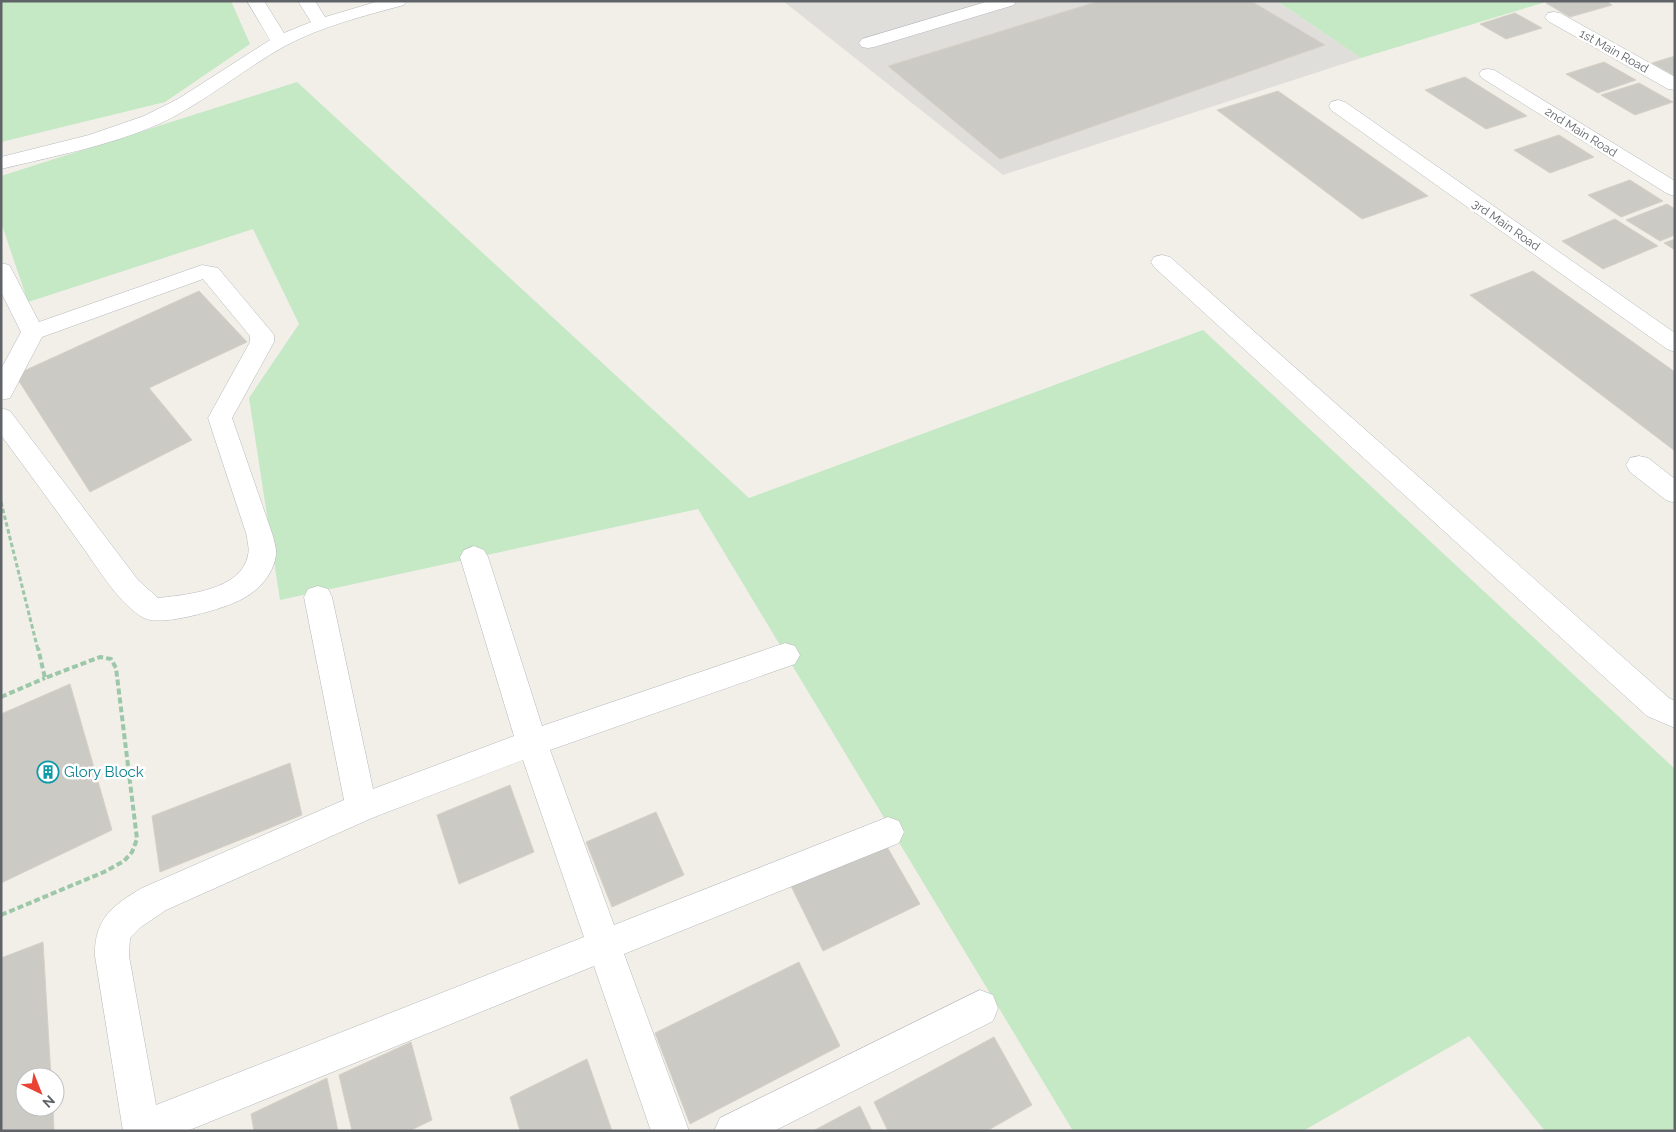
<svg xmlns="http://www.w3.org/2000/svg" width="1676" height="1132" font-family="Raleway,sans-serif">
  <style>
    .industrial { fill: #e0deda }
    .green { fill: #c5e8c5 }
    .building { fill: #cccac5; stroke: #d6d1c6 }
    .lines { fill: none; stroke-linecap: round; stroke-linejoin: round }
    .minor-casing { stroke: #b5b8bc; stroke-width: 1 }
    .path-far1 { stroke: #9cc7a9; stroke-width: 3; stroke-dasharray: 4.5 2.5; stroke-linecap: butt }
    .path { stroke: #9cc7a9; stroke-width: 4; stroke-dasharray: 6 3; stroke-linecap: butt }
    .minor { fill: #fff; fill-rule: evenodd }
    .labels { text-anchor: middle; stroke-width: 5; stroke-linejoin: round; paint-order: stroke }
    .far-street-label { font-size: 12px; fill: #5f6368; stroke: #fff }
    .culture-label { font-size: 15px; fill: #0d838f; stroke: #fff; text-anchor: start }
  </style>
  <rect width="100%" height="100%" fill="#f1efe8"/>
  <!-- industrial -->
  <path class="industrial" d="M783,1h494l84,57 -358,117z"/>
  <!-- green -->
  <path class="green" d="M1,1h230l19,43 -85,58 -164,40z
    M1277,1h272l-188,57z
    M297,82l452,416 454,-168 472,439v362h-130l-76,-95 -166,95h-230l-375,-622 -418,91 -31,-202 50,-74 -46,-95 -225,73 -27,-80v-46z"/>
  <!-- building -->
  <path class="building" d="M1099,1h152l74,44 -325,114 -112,-93z
    M1553,1h53l6,4 -42,12 -24,-14z
    M1515,13l27,15 -36,11 -26,-15z
    M1675,56v20l-23,-13z
    M1604,62l32,18 -38,13 -32,-19z
    M1465,77l62,39 -41,13 -61,-39z
    M1639,83l34,19 -38,13 -34,-20z
    M1278,91l150,105 -66,23 -145,-109z
    M1559,135l35,22 -44,16 -36,-23z
    M1630,180l33,21 -42,16 -33,-22z
    M1667,204l8,5v26l-15,6 -34,-21z
    M1615,219l43,27 -55,23 -41,-28z
    M1675,239v11l-11,-7z
    M1533,271l142,101v79l-205,-156z
    M199,291l48,51 -98,46 43,52 -102,52 -75,-117z
    M70,684l42,146 -111,53v-169z
    M290,763l12,52 -142,57 -8,-56z
    M510,785l24,67 -75,32 -22,-69z
    M656,812l28,63 -72,32 -26,-65z
    M882,838l38,66 -97,47 -34,-69z
    M43,942l8,135h-26v30h28l1,24h-53v-173z
    M799,962l41,84 -150,78 -35,-91z
    M994,1037l38,68 -45,26h-99l-14,-29z
    M411,1042l21,78 -23,11h-57l-13,-56z
    M587,1059l25,72h-92l-10,-34z
    M327,1078l11,53h-84l-3,-17z
    M860,1106l12,25h-59z"/>
  <g class="lines">
    <!-- minor casing -->
    <g class="minor-casing">
      <path id="minor" d="M247,1h17l20,32 27,-11 -13,-21h17l10,16 54,-16h27l-2,4c-40,11 -82,21 -119,41 -43,24 -81,57 -126,78 -50,22 -105,32 -158,45v-12l88,-22 55,-19 34,-17 92,-59z
        M989,1h27l-2,4 -140,42 -6,1 -6,-1 -3,-4 3,-4z
        M1554,12l6,1 115,64v13l-7,-1 -120,-68 -3,-4 3,-4z
        M1488,69l6,1 181,111v15l-7,-2 -186,-116 -3,-4 3,-4z
        M1338,100l7,2 330,231v19l-8,-3 -336,-239 -2,-4 2,-4z
        M1162,255l8,2 499,441 6,3v27l-28,-12 -493,-449 -3,-5 3,-5z
        M1,263l8,2 3,5 27,52 163,-57 16,3 52,62 4,5v7l-42,76 41,118c1,6 4,13 3,19 -3,22 -21,39 -40,47 -18,8 -75,25 -92,16 -23,-12 -45,-48 -60,-69 -27,-38 -55,-76 -83,-114v-27l9,3 128,169 20,18c28,-3 84,-8 90,-43 2,-6 -1,-13 -1,-19l-39,-118 42,-76v-6l-47,-57 -161,58 -32,61 -9,2v-31l20,-37 -20,-40z
        M1639,456l9,2 27,21v24l-9,-3 -36,-28 -4,-7 4,-7z
        M474,546l10,4 4,7 54,169 243,-83 10,3 5,9 -5,9 -245,86 64,175 274,-108 11,4 5,11 -5,11 -275,111 65,177h-38l-57,-165 -407,165h-64l-28,-175c-1,-37 18,-51 47,-68l202,-88 -40,-203 4,-8 10,-3 10,3 4,8 41,192 141,-53 -54,-179 4,-7zM523,760l61,177 -428,168 -27,-149 1,-18 11,-11 25,-17 206,-92z
        M980,990l13,5 5,13 -5,13 -219,110h-60l6,-13z"/>
    </g>
    <!-- path-far1 -->
    <path class="path-far1" d="M1,502l37,148"/>
    <!-- path -->
    <path class="path" d="M1,697l44,-19
      M1,915l103,-43 20,-11 8,-9 5,-13 -21,-171 -5,-9 -11,-2 -55,21 -7,-30"/>
    <!-- minor -->
    <use href="#minor" class="minor"/>
  </g>
  <!-- icons -->
  <defs>
    <g id="building-ring" transform="scale(1.125)"><circle r="9.5" fill="#fff" stroke="#0f9aa8" stroke-width="1.5"/><path d="M-4-6H4V6H1V3H-1V6H-4ZM-2.5-4.3h1.7v1.8h-1.7ZM.8-4.3h1.7v1.8H.8ZM-2.5-1h1.7V.8h-1.7ZM.8-1h1.7V.8H.8Z" fill="#0f9aa8"/></g>
  </defs>
  <g fill-rule="evenodd">
    <use href="#building-ring" x="48" y="772"/>
  </g>
  <g class="labels">
    <!-- far-street labels -->
    <g class="far-street-label">
      <text transform="translate(1614 51) rotate(29)" y="4">1st Main Road</text>
      <text transform="translate(1581 132) rotate(32)" y="4">2nd Main Road</text>
      <text transform="translate(1506 225) rotate(35)" y="4">3rd Main Road</text>
    </g>
    <!-- culture labels -->
    <g class="culture-label">
      <text x="64" y="777">Glory Block</text>
    </g>
  </g>
  <!-- border -->
  <rect width="1676" height="1132" fill="none" stroke="#5f6368" stroke-width="5"/>
  <!-- north arrow -->
  <g transform="translate(40 1092) rotate(137)"><circle r="24" fill="#ffffff" stroke="#bfc1c3"/>
  <path d="M0-4L9 19L0 12L-9 19Z" fill="#ea4335"/>
  <text y="-8" font-size="14" font-weight="bold" text-anchor="middle" fill="#5f6368">N</text>
  </g>
</svg>
